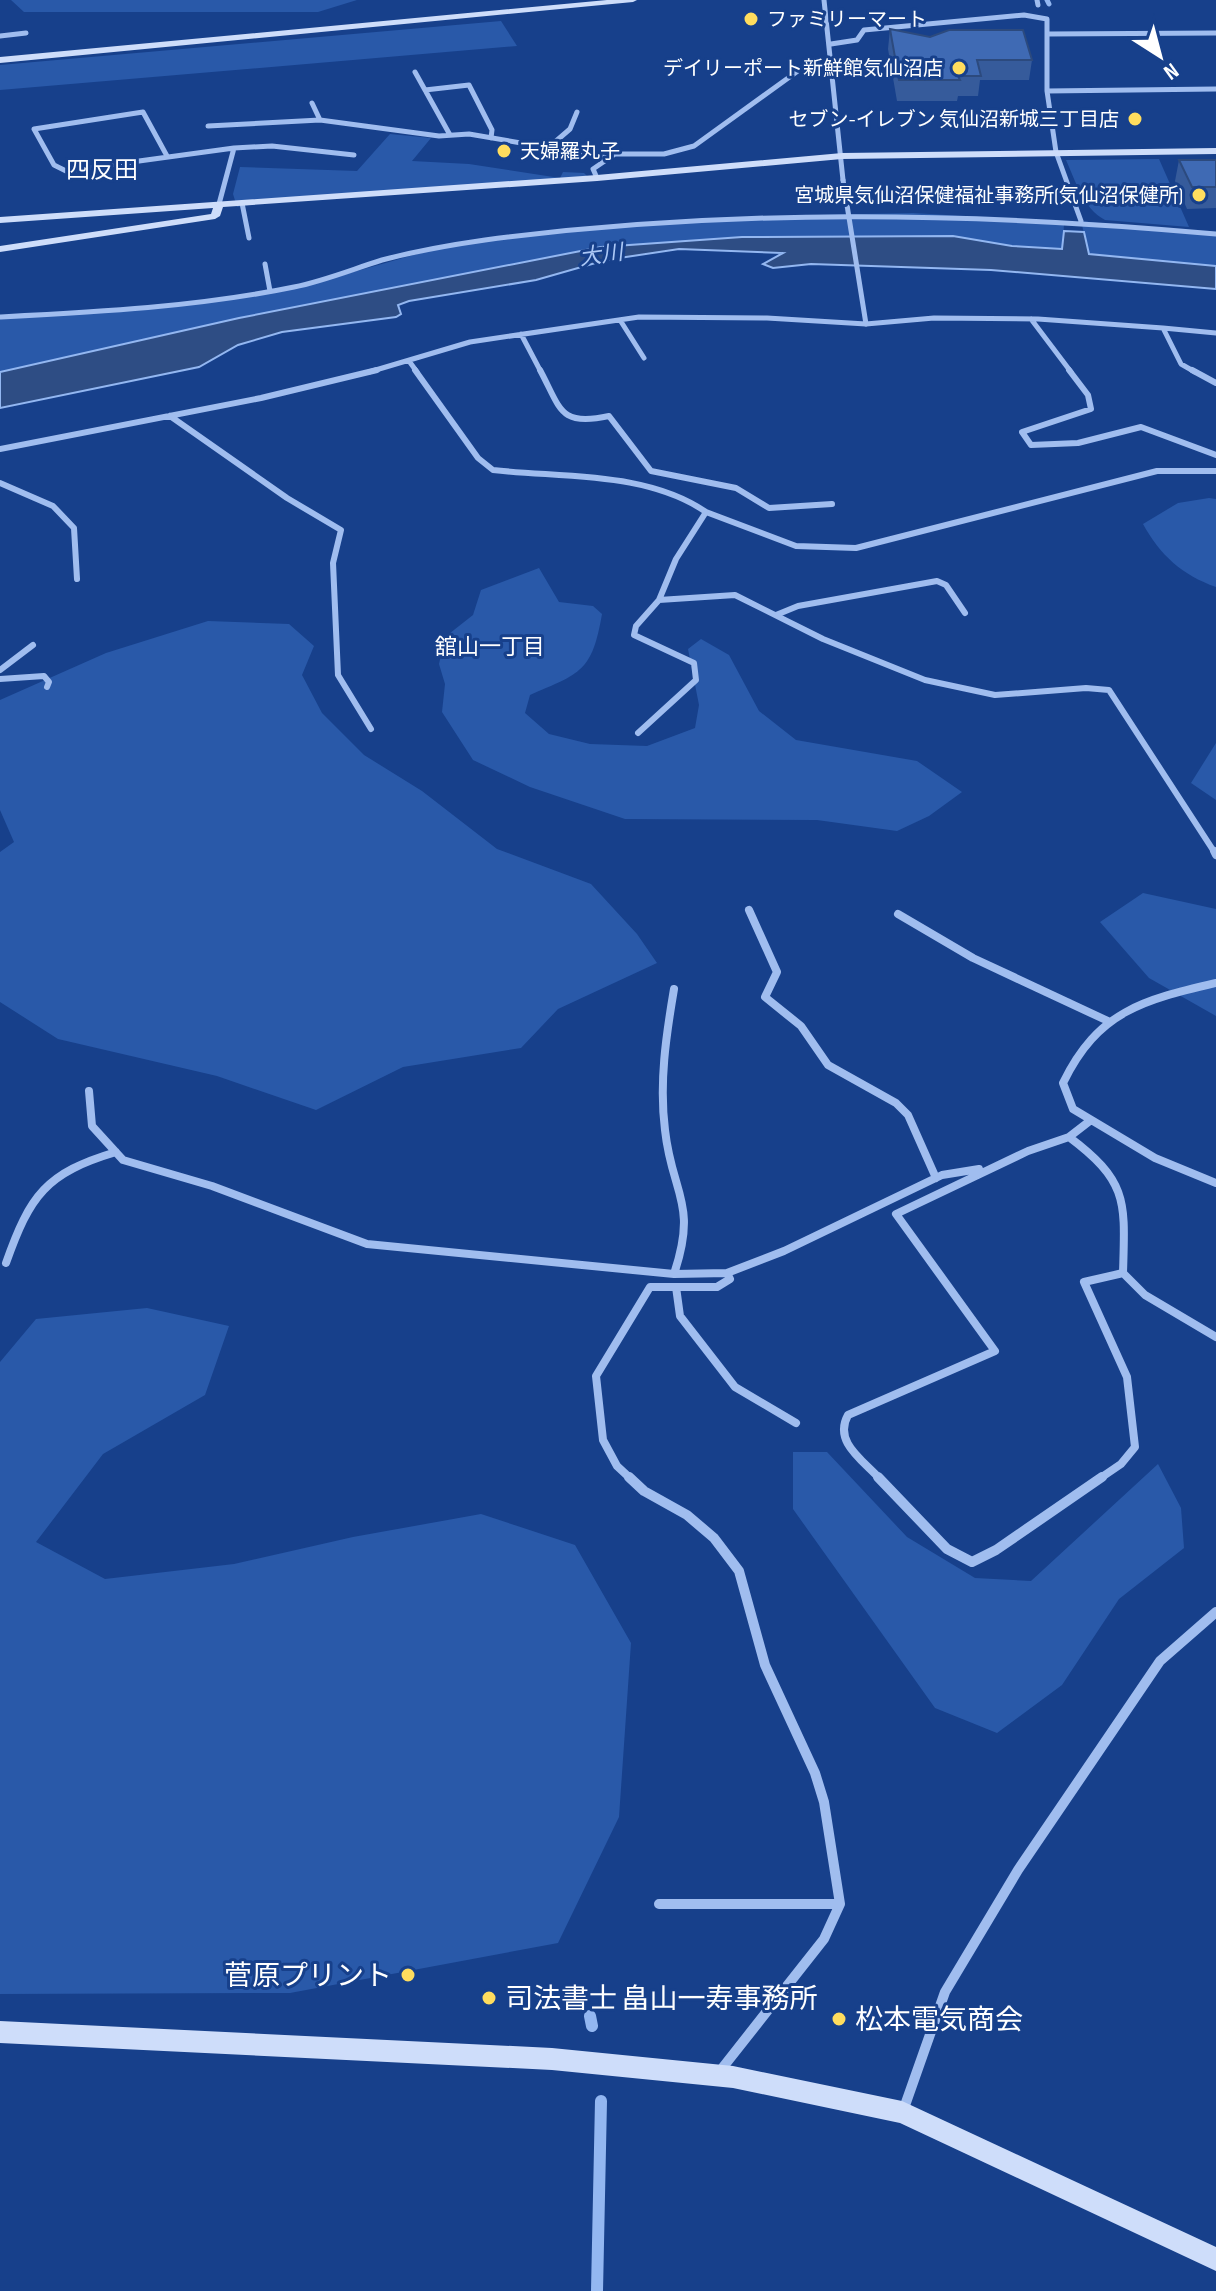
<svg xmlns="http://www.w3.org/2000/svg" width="1216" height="2291" font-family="'Sofia Sans Condensed','Noto Sans JP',sans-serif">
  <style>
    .green { fill: #2959a9 }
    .water { fill: #2e4d84; stroke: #93b7f1; stroke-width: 2 }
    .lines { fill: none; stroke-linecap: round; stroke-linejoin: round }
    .stream-far1 { stroke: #93b7f1; stroke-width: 5 }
    .stream { stroke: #93b7f1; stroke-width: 12 }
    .street-far3 { stroke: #a0bdef; stroke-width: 5 }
    .street-far2 { stroke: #a0bdef; stroke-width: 6 }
    .street-far1 { stroke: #a0bdef; stroke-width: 8 }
    .street { stroke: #a0bdef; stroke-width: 10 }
    .secondary { fill: #ceddfa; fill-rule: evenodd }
    .street-bridge { stroke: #a0bdef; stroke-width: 5 }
    .wall { fill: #365b9b }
    .building { fill: #3f6ab4; stroke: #2c4a7e; stroke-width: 2 }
    .poi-dot { fill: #ffdd5e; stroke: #17408b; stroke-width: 3 }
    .labels { text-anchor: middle; stroke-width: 6; stroke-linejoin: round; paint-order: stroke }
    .far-poi-label { font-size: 20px; fill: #fff; stroke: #17408b; text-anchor: end }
    .far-water-label { font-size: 22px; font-style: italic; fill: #acc8f6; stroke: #17408b }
    .far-neighbourhood-label { font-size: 22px; fill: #fff; stroke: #17408b }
    .far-quarter-label { font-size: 24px; fill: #fff; stroke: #17408b }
    .near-poi-label { font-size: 28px; fill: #fff; stroke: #17408b; text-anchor: start }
  </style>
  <rect width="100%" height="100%" fill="#17408b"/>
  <!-- green -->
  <path class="green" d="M11,0h346l-39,12h-294z
    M501,21l16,25 -517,44v-25z
    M390,134l41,4 -19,23 57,3 91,14 3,-6 21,1 4,4 -287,20 -64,10 -4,-13 7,-27 117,4z
    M1159,159l30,68 -84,-7c-22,-12 -29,-38 -39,-60z
    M913,213l151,9 -1,27 -51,-3 -59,-10 -211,1 -141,10 -362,71 -239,54v-55c98,-5 199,-10 295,-30 64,-14 123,-37 188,-47 142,-22 287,-24 430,-27z
    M1081,221l135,15v30l-127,-12z
    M1209,498l7,1v88c-34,-12 -56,-32 -73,-63l35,-21z
    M539,568l20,34 34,4 9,8c-10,58 -21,59 -72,81l-5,18 24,21 41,10 57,2 48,-18 4,-23 -11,-56 13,-10 28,16 30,56 37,29 121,21 45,31 -33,24 -32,15 -80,-11 -192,-1 -95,-32 -57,-27 -31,-48 3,-28 -6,-20 6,-27 28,-22 8,-25z
    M208,621l81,3 25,22 -12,29 20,38 42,42 58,36 75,58 94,35 46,50 20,29 -99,46 -37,39 -118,19 -87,43 -99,-34 -159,-37 -58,-37v-150l14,-10 -14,-32v-110l106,-47z
    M1216,743v57l-25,-17z
    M1143,893l73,16v107l-67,-38 -49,-56z
    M147,1308l82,18 -24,69 -102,59 -67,88 69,37 129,-15 119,-27 128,-23 94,31 56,98 -12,174 -61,126 -268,50 -290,1v-632l36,-43z
    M793,1452h34l80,85 68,41 56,3 127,-117 23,44 3,40 -65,51 -57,86 -65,48 -62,-25 -142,-199z"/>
  <!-- water -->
  <path class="water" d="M1064,231l20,1 5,22 127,12v23l-225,-19 -180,-6 -38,4 -10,-4 20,-11 -104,-4 -73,11 -70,20 -127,21 -11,4 3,9 -5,3 -114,15 -44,13 -39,22 -199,41v-36l239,-54 362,-71 141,-10 211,-1 59,10 50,3z"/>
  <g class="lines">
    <!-- stream-far1 -->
    <path class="stream-far1" d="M1047,0l2,4"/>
    <!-- stream -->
    <path class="stream" d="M590,2016l2,10
      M597,2291l4,-190"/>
    <!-- street-far3 -->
    <path class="street-far3" d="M824,0l19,180
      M1037,0l1,5
      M1048,34l168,-1
      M0,36l26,-3
      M831,44l26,-4 7,-10 160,-15 23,4v72l9,61 25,69
      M415,72l35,63
      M425,90l44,-5 23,45 -1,8
      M1047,91l169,-2
      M312,103l8,17 119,16 30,-2 139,24
      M208,126l112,-6
      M234,148l38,-2 82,9
      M548,148l22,-19 7,-17
      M167,156l-24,-44 -109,17 20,36 12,6 168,-23 -15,56
      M597,178l-4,-9 22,-15h49l30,-8 108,-78 31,-7
      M242,203l7,35
      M265,264l5,27
      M0,317c98,-5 197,-10 294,-30 30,-6 59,-18 88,-27 34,-9 68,-15 103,-20 244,-32 486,-28 731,-6
      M1031,319l40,53
      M620,320l24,38
      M1163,328l53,5
      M521,334l20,38
      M409,361l8,11
      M369,372l101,-30 169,-25 128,1 99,6 68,-6 104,1 125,9 18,36 14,8"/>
    <!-- street-far2 -->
    <path class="street-far2" d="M415,370l63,88 15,12c69,8 153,1 213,42l-30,47 -17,41
      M540,370c21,39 19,57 69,46l42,55 85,17 33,20 63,-4
      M1069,370l19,25 3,14 -69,23 9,13 47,-2 63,-16 75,28
      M1192,370l24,13
      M170,416l117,82 54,32 -8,33 5,112 33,54
      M0,449l261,-51 116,-28
      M0,483l53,23 21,22 3,51
      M706,512l90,34 60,2 301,-77h59
      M776,615l22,-9 139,-25 9,4 19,28
      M0,670l33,-25
      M0,679l44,-3 5,6 -2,5
      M638,733l58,-53 -2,-17 -60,-28 2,-9 23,-26 76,-5 88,44 102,41 70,15 91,-7 23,2 106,163"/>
    <!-- street-far1 -->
    <path class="street-far1" d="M1214,851l2,4
      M749,910l28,62 -12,25 36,29 27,39 68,38 12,12 28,63
      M898,914l75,44 135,63
      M1216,983c-73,17 -118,28 -153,100l10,26 82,49 61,25
      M674,989c-8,47 -15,94 -9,141 7,65 33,72 9,144
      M89,1091l3,35 31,34 89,26 155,58 307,30 53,-1 57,-22 158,-76 37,-6
      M1069,1137l22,-17
      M6,1263c24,-68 40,-90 110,-111
      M1123,1273l22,22 71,42
      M676,1287l4,29 55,71 61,36
      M631,1479l-14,-13 -14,-26 -7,-64 54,-89h67l13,-8 -3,-6
      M880,1479c-17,-19 -47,-37 -32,-64l147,-64 -99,-137 132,-63 41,-14c60,45 56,65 54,136
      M1099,1479l22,-15 14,-17 -8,-70 -43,-95 39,-9"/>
    <!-- street -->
    <path class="street" d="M629,1477l15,14 43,24 27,23 25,33 26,94 50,108 9,29 16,102 -16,35 -104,132
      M878,1477l69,72 25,13 24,-12 106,-73
      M659,1904h181
      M903,2111l42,-119 73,-122 142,-209 56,-49"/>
    <!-- secondary -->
    <path class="secondary" d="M607,0h30l-4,2 -633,61v-6z
      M1216,148v6l-374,5 -245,22 -374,26 -3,9 -5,3 -215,33v-6l211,-32 2,-6 -213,15v-6l597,-42 245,-22z
      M0,2021l552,27 181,18 169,35 314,146v24l-316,-148 -167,-35 -181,-18 -552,-27z"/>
    <!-- street-bridge -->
    <path class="street-bridge" d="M843,180l23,144"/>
  </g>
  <!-- wall -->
  <path class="wall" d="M890,29l142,31 -3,20h-49l-2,16h-20l-1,5h-60l-9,-52z
    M1179,160h37v48l-29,1 -12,-28z"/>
  <!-- building -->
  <path class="building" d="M890,29l40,8 19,-7h74l9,30h-55l4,16h-23l2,4h-61z
    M1179,160h37v27h-24z"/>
  <!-- markers -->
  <g class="poi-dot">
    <circle cx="751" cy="19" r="8"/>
    <circle cx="959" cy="68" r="8"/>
    <circle cx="1135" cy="119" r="8"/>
    <circle cx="504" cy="151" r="8"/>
    <circle cx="1199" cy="195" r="8"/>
    <circle cx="408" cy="1975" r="8"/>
    <circle cx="489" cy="1998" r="8"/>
    <circle cx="839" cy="2019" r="8"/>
  </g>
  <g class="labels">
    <!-- far-poi labels -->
    <g class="far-poi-label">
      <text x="767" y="26" text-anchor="start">ファミリーマート</text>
      <text x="943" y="75">デイリーポート新鮮館気仙沼店</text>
      <text x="1119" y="126">セブン-イレブン 気仙沼新城三丁目店</text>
      <text x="520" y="158" text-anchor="start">天婦羅丸子</text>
      <text x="1183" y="202">宮城県気仙沼保健福祉事務所(気仙沼保健所)</text>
    </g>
    <!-- far-water labels -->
    <g class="far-water-label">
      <text transform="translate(601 254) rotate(-8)" y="8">大川</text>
    </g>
    <!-- far-neighbourhood labels -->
    <g class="far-neighbourhood-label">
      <text x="490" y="654">舘山一丁目</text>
    </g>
    <!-- far-quarter labels -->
    <g class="far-quarter-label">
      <text x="102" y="178">四反田</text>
    </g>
    <!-- near-poi labels -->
    <g class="near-poi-label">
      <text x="392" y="1985" text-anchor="end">菅原プリント</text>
      <text x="505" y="2008">司法書士 畠山一寿事務所</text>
      <text x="855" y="2029">松本電気商会</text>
    </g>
  </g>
  <!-- north arrow -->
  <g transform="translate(1160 56) rotate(144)" stroke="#17408b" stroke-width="6" paint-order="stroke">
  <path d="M0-6L14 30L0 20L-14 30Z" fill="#ffffff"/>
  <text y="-12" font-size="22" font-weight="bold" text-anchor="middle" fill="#ffffff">N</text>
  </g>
</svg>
